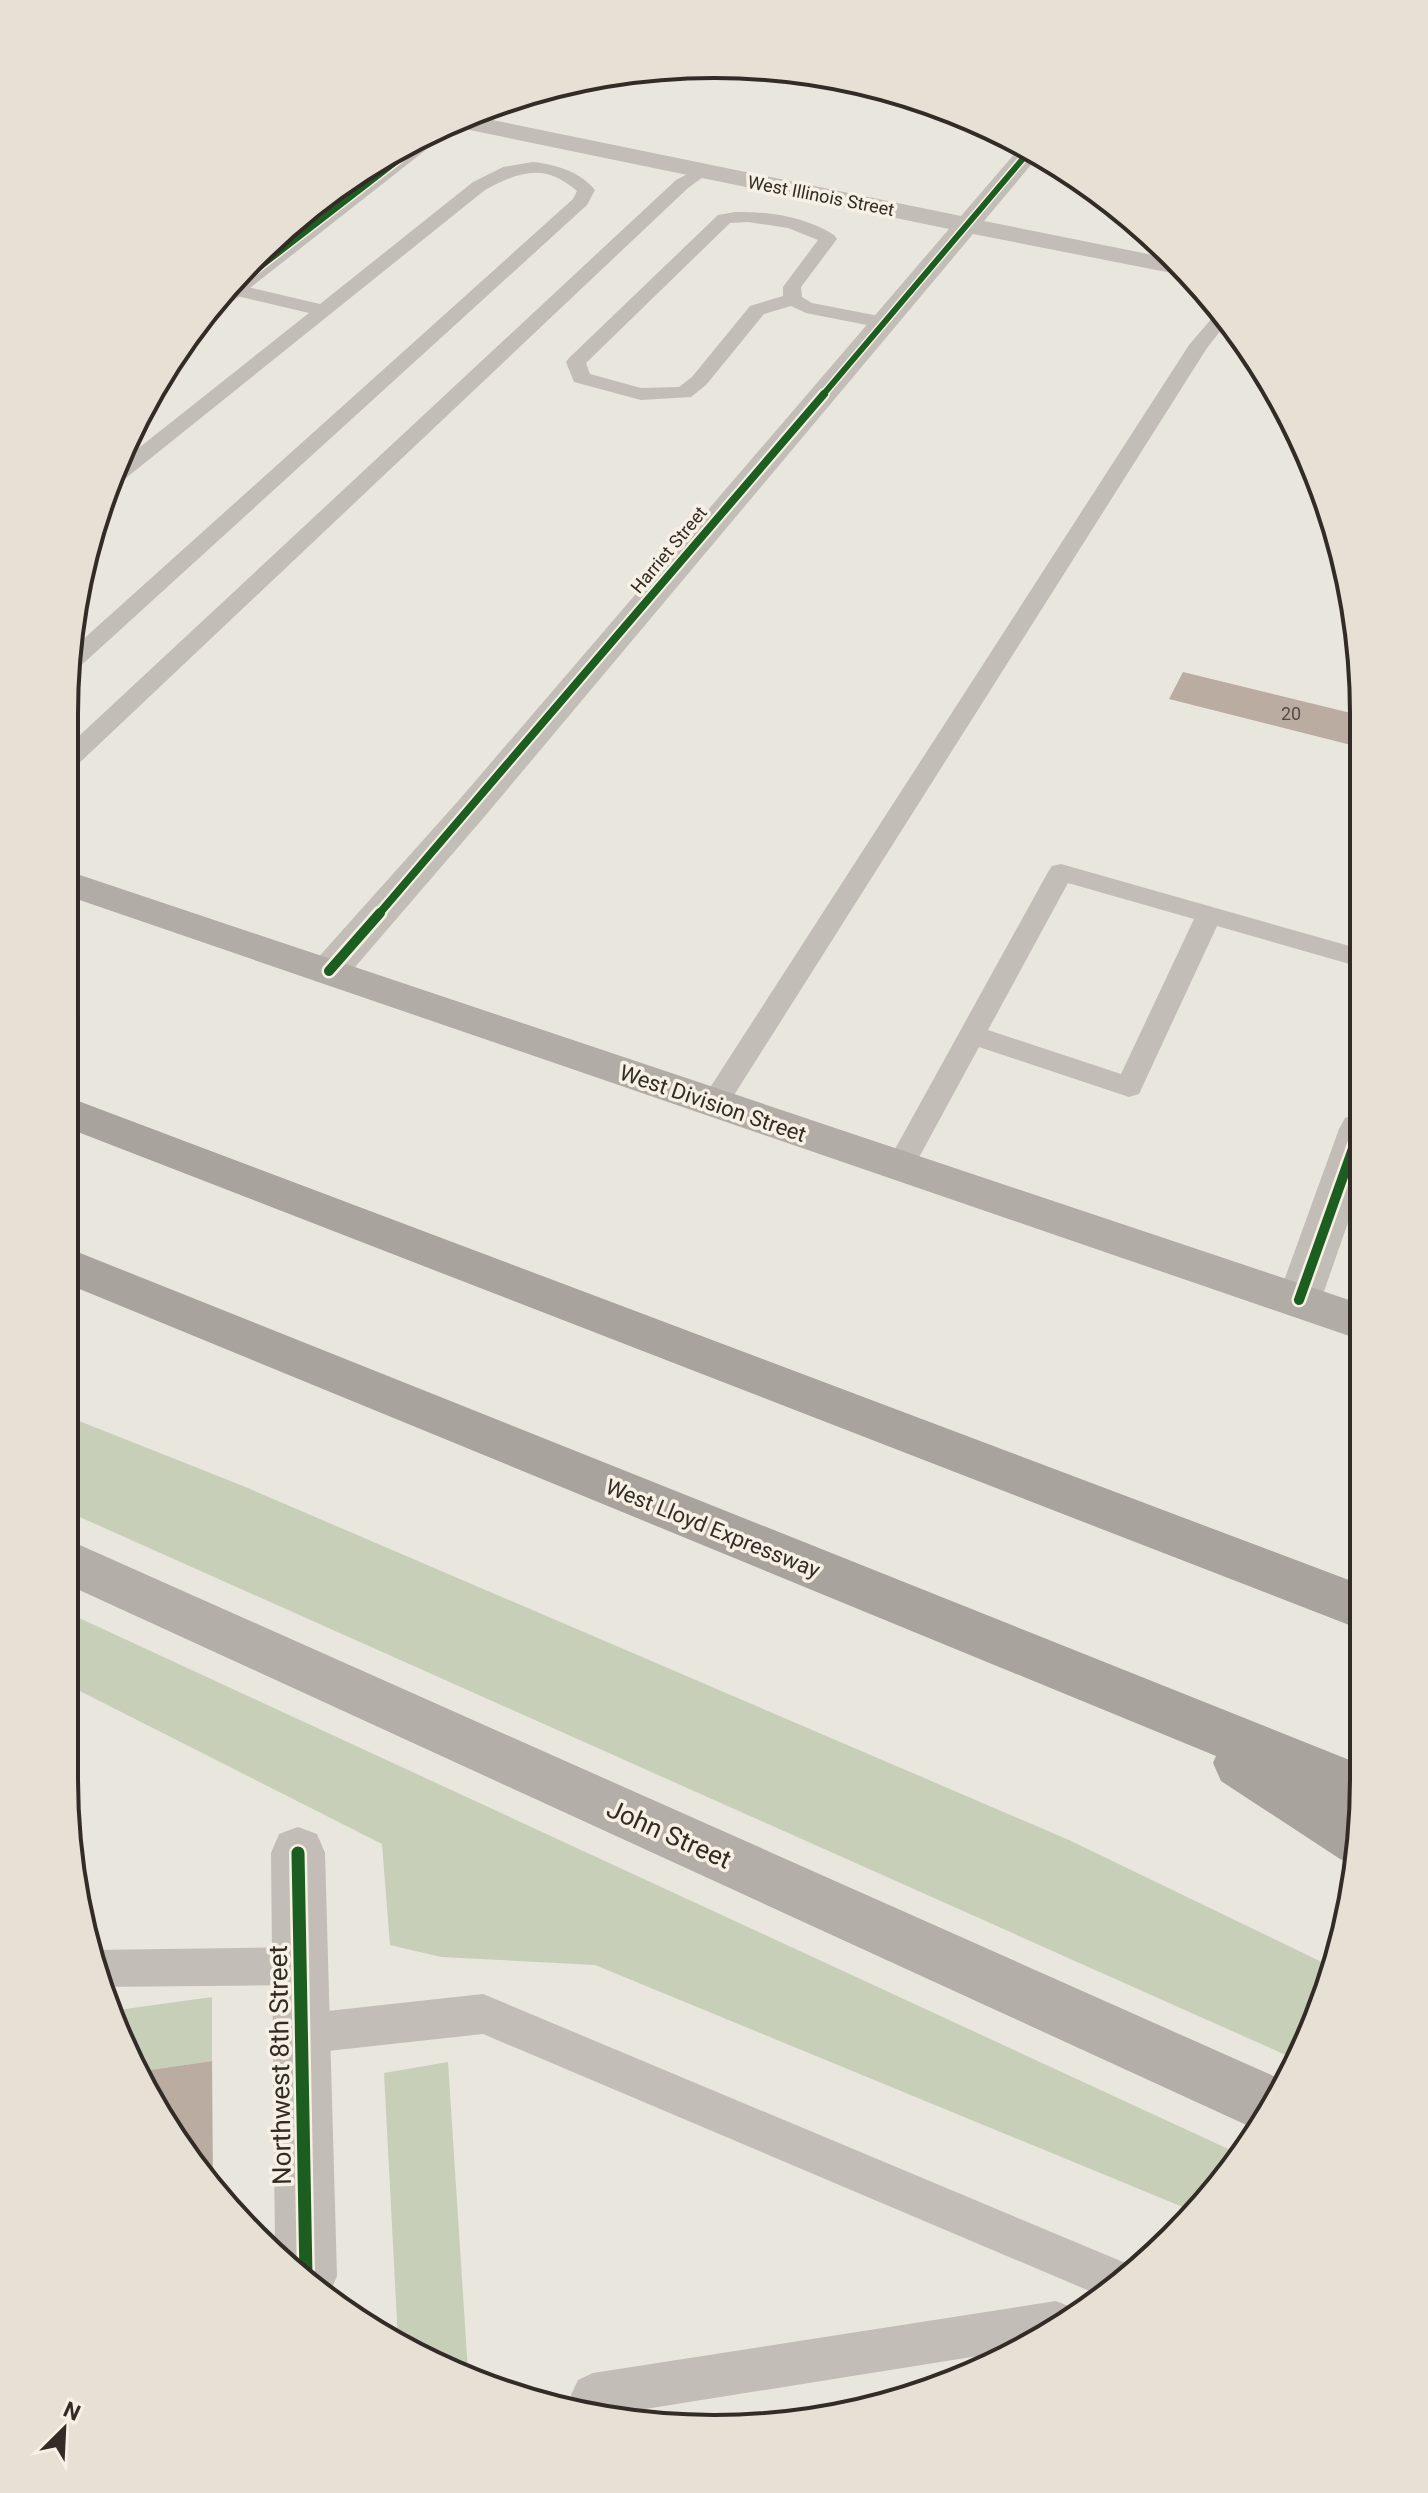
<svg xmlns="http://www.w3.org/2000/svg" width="1428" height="2493" font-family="Roboto,sans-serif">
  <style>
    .green { fill: #c7cfb9 }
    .building { fill: #bbaca1 }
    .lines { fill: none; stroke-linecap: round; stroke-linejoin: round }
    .lane { fill: #c2bdb7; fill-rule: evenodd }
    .street { fill: #c2bdb7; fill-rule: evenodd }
    .secondary { fill: #b3aea8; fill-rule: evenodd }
    .primary { fill: #b1aca6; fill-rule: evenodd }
    .highway { fill: #a8a49d; fill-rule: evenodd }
    .cycleway-far3-casing { stroke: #f7f0e4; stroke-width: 9 }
    .cycleway-far2-casing { stroke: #f7f0e4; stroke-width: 12 }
    .cycleway-far1-casing { stroke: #f7f0e4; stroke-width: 15 }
    .cycleway-casing { stroke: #f7f0e4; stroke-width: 18 }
    .cycleway-far3 { stroke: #1b5e20; stroke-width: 6 }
    .cycleway-far2 { stroke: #1b5e20; stroke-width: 8 }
    .cycleway-far1 { stroke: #1b5e20; stroke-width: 10 }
    .cycleway { stroke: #1b5e20; stroke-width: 13 }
    .labels { text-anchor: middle; stroke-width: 7; stroke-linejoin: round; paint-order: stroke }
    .far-street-label { font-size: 18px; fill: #322b26; stroke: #f7f0e4 }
    .number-label { font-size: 18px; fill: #544b45 }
    .street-label { font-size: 22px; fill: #322b26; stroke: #f7f0e4 }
    .near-street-label { font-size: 26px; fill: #322b26; stroke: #f7f0e4 }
    .rim { fill: none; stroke: #322b26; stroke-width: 4 }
  </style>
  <rect width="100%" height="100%" fill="#e9e6de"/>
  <!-- green -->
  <path class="green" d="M64,1415l179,71 826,354 265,128 -4,20 -33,72 -1233,-550z
    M64,1611l1173,542 -47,57 -595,-245 -154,-8 -51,-12 -8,-101 -318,-161z
    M212,1997v64l-69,10 -32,-60z
    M448,2062l20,310 -70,-32 -14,-267z"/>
  <!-- building -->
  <path class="building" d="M1183,672l176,43v32l-190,-48z
    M212,2061l1,127 -15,-14 -55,-103z"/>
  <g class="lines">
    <!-- lane -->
    <path class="lane" d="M533,162c24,3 46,9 62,28l-8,15 -512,466 -10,2 4,-21 504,-453 4,-8c-33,-29 -58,-19 -92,-1l-369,296 -10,2 10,-22 193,-153 -85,-20 -2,-3 9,-7 89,21 153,-122 30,-15z
      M701,167l9,5 -22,16 -614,580 -9,3v-22l611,-569z
      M735,212c33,-1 71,5 99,23l3,4 -36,48 1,10 10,6 77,15 2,4 -2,4 -7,2 -76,-15 -15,-7 -27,8 -58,71 -15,12 -50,3 -67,-18 -8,-20 3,-4 149,-143zM748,222l40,6 30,12 -35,47v9l-33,10 -58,71 -13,10 -38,1 -51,-14 -4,-11 144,-140z
      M1219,310l9,11 -21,27 -483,763 -10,3 -10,-3 -4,-7 4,-7 485,-752z
      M1061,864l299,85v18l-143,-41 -78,168 -10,3 -150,-50 -69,127 -10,3 -10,-3 -5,-8 5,-8 158,-286 4,-6zM1068,883l126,36 -73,155 -133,-44z
      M300,1947l14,5 5,14 -5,14 -14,5 -202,2 -6,-37z
      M483,1994l652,273 2,4 -38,24 -616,-261 -183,20 -14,-6 -6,-14 6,-14 14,-6z
      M1056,2301l15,6 2,4 -64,40 -395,63 -37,-4 -6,-15 7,-15 15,-7z"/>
    <!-- street -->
    <path class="street" d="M468,115l493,101 62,-72 18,9 -57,68 194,39 14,17 -219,-43 -488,582 -142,165 -14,4 -14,-4 -6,-10 6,-10 144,-161 490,-571 -494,-102 -233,183 -15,1 19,-26 28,-26 141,-108 32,-20z
      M1360,1114v74l-39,112 -6,13 -16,5 -16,-5 -6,-13 62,-171 6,-11z
      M298,1827l19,7 8,19 12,423 -9,21 -53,-51 -4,-393 8,-19z"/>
    <!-- secondary -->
    <path class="secondary" d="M64,1538l1223,544 -10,22 -21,25 -3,-1 -1189,-545z"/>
    <!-- primary -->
    <path class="primary" d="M65,870l1296,434v36l-1296,-445z"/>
    <!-- highway -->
    <path class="highway" d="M65,1096l1297,489v45l-1297,-503z
      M65,1247l1297,518 1,56 -9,43 -14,-5 -119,-78 -8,-18 3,-7 -1151,-473z"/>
    <!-- cycleway-far3 casing -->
    <g class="cycleway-far3-casing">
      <path id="cycleway-far3" d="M212,304l233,-180
        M822,396l210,-248"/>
    </g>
    <!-- cycleway-far2 casing -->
    <g class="cycleway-far2-casing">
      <path id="cycleway-far2" d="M378,915l446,-521"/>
    </g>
    <!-- cycleway-far1 casing -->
    <g class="cycleway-far1-casing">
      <path id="cycleway-far1" d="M329,971l51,-58
        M1299,1300l61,-171"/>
    </g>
    <!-- cycleway casing -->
    <g class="cycleway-casing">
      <path id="cycleway" d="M298,1853l8,423"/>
    </g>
    <!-- cycleway-far3 -->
    <use href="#cycleway-far3" class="cycleway-far3"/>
    <!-- cycleway-far2 -->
    <use href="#cycleway-far2" class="cycleway-far2"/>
    <!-- cycleway-far1 -->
    <use href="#cycleway-far1" class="cycleway-far1"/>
    <!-- cycleway -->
    <use href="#cycleway" class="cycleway"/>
  </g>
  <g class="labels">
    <!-- far-street labels -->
    <g class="far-street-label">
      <text transform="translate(821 196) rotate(11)" y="6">West Illinois Street</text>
      <text transform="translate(669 550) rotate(-50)" y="6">Harriet Street</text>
    </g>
    <!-- number labels -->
    <g class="number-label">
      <text x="1291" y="720">20</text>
    </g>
    <!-- street labels -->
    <g class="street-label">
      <text transform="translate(713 1103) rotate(19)" y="8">West Division Street</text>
      <text transform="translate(713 1528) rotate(22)" y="8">West Lloyd Expressway</text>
    </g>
    <!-- near-street labels -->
    <g class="near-street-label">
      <text transform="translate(669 1834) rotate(24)" y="9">John Street</text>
      <text transform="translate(280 2065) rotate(-91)" y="9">Northwest 8th Street</text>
    </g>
  </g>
  <!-- crop -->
  <path d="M0 0H1428V2493H0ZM714 78H714A636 636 0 0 1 1350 714V1779A636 636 0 0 1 714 2415H714A636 636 0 0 1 78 1779V714A636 636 0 0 1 714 78Z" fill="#e7e0d5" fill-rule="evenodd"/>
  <path class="rim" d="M714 78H714A636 636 0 0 1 1350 714V1779A636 636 0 0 1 714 2415H714A636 636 0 0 1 78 1779V714A636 636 0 0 1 714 78Z"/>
  <!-- north arrow -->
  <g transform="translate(64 2429) rotate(24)" stroke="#f7f0e4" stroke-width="6" paint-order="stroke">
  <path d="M0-6L14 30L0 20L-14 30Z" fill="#322b26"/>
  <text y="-12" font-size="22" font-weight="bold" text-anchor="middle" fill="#322b26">N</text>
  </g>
</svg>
